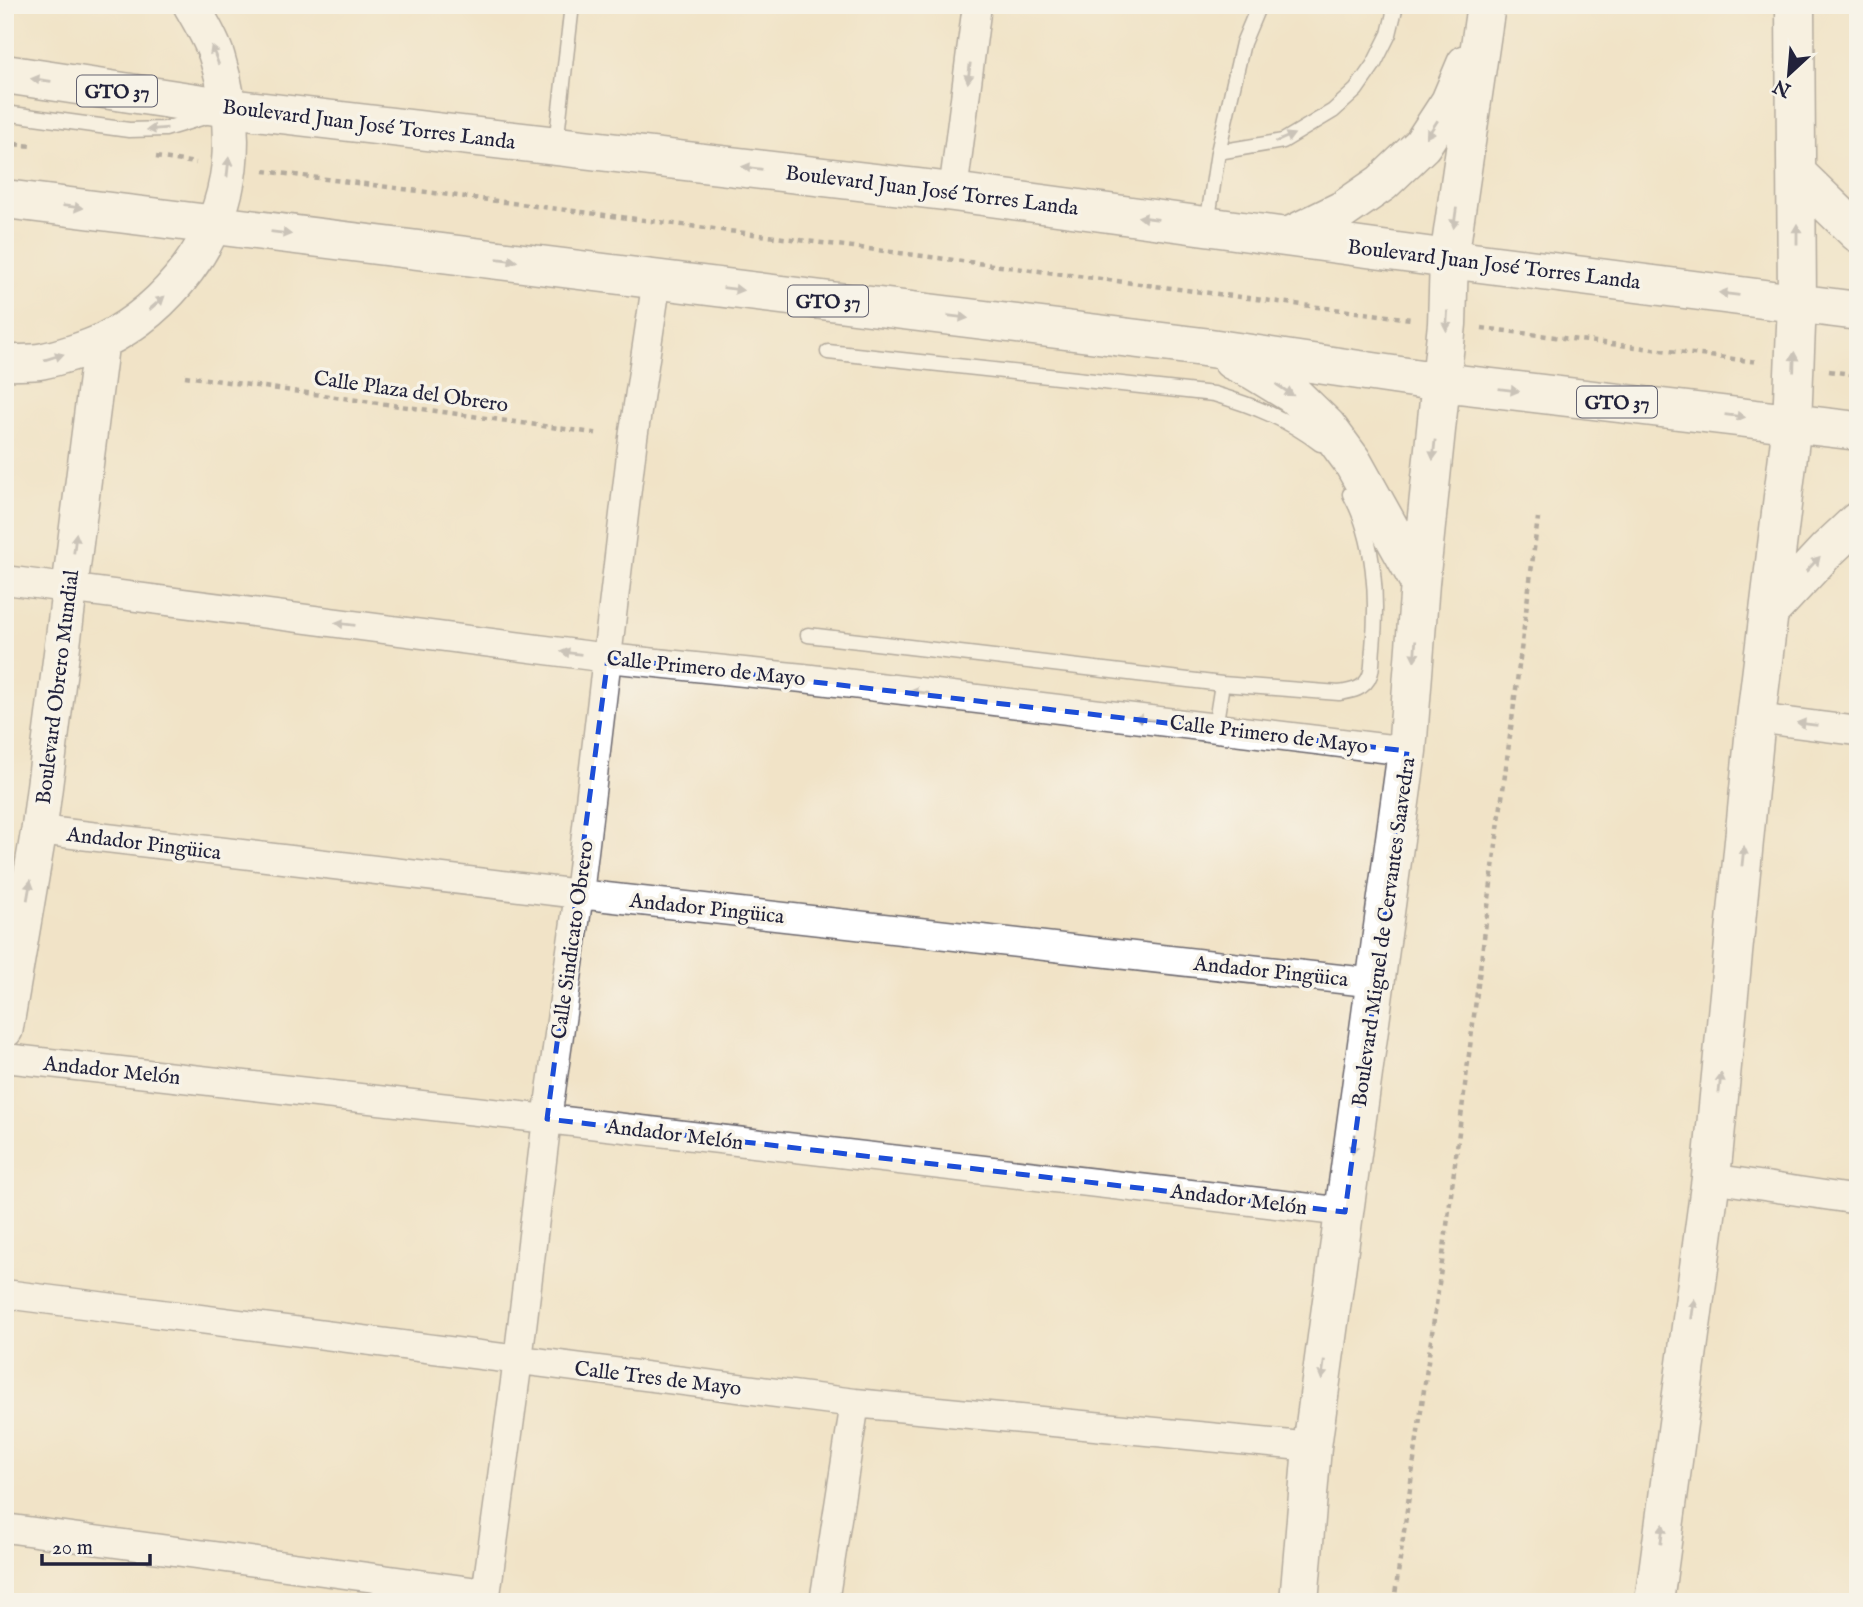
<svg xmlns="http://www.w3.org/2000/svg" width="1863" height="1607" font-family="'IM FELL English',serif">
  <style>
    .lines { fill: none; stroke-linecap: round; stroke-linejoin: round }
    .service-casing { stroke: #6a666c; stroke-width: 17 }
    .minor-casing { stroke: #6a666c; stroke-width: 31 }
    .tertiary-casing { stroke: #6a666c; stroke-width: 38 }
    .primary-casing { stroke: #6a666c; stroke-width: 41 }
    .path { stroke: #6a666c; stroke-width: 4.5; stroke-dasharray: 5 5; stroke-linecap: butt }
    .service { stroke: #fff; stroke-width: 14 }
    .minor { stroke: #fff; stroke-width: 28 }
    .tertiary { stroke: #fff; stroke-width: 35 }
    .primary { stroke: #fff; stroke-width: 38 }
    .oneway { fill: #9c9ca7 }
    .marked { fill: none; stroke: #1d4ed8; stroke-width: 5; stroke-dasharray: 14 9; stroke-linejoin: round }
    .labels { text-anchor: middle; stroke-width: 7; stroke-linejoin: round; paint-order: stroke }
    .shield { fill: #f7f3e8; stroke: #62616f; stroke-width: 2 }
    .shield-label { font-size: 19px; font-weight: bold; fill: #22223b }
    .street-label { font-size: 21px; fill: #22223b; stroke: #f7f3e8 }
  </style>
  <rect width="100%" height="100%" fill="#f7f3e8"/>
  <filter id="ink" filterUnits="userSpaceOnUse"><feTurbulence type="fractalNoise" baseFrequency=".0143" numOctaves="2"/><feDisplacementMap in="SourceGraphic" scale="14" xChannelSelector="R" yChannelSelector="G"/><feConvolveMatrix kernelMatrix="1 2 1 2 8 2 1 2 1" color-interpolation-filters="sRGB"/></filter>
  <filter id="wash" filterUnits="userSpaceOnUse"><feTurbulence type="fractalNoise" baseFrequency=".00686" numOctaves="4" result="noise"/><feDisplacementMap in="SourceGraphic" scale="28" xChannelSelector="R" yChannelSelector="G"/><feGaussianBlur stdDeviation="1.57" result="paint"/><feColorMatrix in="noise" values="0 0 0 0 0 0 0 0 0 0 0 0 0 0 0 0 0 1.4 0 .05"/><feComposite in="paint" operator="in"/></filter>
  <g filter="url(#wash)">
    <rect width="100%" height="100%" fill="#f1e3c7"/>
  </g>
  <g filter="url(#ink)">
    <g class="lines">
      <!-- service casing -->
      <g class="service-casing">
        <path id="service" d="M5,113l124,17 36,-1 43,-13
          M556,144l16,-139
          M1218,152l65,-11 50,-30 23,-21 18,-26 15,-30 7,-29
          M1207,225l11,-73 25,-109 16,-38
          M828,352l386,42c38,11 74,25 106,50
          M808,635l414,49
          M1215,728l7,-44 117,9c13,-2 26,-4 31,-18 3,-7 2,-19 3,-27 5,-50 2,-109 -23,-154"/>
      </g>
      <!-- minor casing -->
      <g class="minor-casing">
        <path id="minor" d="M953,192l24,-187
          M5,580l603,78 195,20 604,73
          M1756,718l102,13
          M39,830l540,64 797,89
          M5,1058l542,61 798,93
          M1711,1178l147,22
          M5,1294l850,109 457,44
          M5,1528l481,65
          M485,1602l33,-242 29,-241 32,-225 54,-456 24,-159
          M824,1602l31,-199"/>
      </g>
      <!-- tertiary casing -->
      <g class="tertiary-casing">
        <path id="tertiary" d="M5,363c12,-1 26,0 37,-2 15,-3 48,-13 61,-20 65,-33 118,-100 126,-174 4,-36 -1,-75 -12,-110 -5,-17 -17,-36 -26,-52
          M5,1030l34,-200 62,-488"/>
      </g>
      <!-- primary casing -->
      <g class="primary-casing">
        <path id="primary" d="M5,74l224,34 724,84 496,67 409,52
          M1797,174l61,59
          M5,199l1198,148 238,35 417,49
          M1288,237l55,-27 39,-27 40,-38 28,-43 16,-38
          M1232,360l21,10 41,25 33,32 25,34 68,122
          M1771,610l56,-60 31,-29
          M1299,1602l13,-155 95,-696 13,-168 27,-259 2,-65 37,-254
          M1654,1602l57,-424 45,-460 36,-295 5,-121 -2,-297"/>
      </g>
      <!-- path -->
      <path class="path" d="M5,143l27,3
        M156,157l40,6
        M264,171l1147,148
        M1482,328l276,34
        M1829,371l29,4
        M185,376l416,58
        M1394,1602l51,-361 93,-723"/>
      <!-- service -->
      <use href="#service" class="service"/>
      <!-- minor -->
      <use href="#minor" class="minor"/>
      <!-- tertiary -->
      <use href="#tertiary" class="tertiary"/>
      <!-- primary -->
      <use href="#primary" class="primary"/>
    </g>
    <!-- one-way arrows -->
    <defs><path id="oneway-solid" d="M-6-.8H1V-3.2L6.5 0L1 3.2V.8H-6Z" transform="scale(1.75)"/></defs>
    <g class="oneway">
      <use href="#oneway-solid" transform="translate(215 55) rotate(-111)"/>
      <use href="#oneway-solid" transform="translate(969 73) rotate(97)"/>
      <use href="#oneway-solid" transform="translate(41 80) rotate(-172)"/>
      <use href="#oneway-solid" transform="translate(157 129) rotate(175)"/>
      <use href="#oneway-solid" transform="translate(1432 129) rotate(123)"/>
      <use href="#oneway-solid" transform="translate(1285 138) rotate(-23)"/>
      <use href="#oneway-solid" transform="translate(228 167) rotate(-84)"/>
      <use href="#oneway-solid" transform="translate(752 168) rotate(-173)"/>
      <use href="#oneway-solid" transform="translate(73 207) rotate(7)"/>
      <use href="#oneway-solid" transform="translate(1148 218) rotate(-172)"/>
      <use href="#oneway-solid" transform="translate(1455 218) rotate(98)"/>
      <use href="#oneway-solid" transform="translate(281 233) rotate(7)"/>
      <use href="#oneway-solid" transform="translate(1797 234) rotate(-90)"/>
      <use href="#oneway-solid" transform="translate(507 260) rotate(7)"/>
      <use href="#oneway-solid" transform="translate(733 289) rotate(7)"/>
      <use href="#oneway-solid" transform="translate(1729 294) rotate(-173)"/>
      <use href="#oneway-solid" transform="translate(157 303) rotate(-41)"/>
      <use href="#oneway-solid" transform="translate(958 317) rotate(7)"/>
      <use href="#oneway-solid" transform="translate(1447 321) rotate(93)"/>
      <use href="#oneway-solid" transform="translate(54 357) rotate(-17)"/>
      <use href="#oneway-solid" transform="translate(1794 362) rotate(-88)"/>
      <use href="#oneway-solid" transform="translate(1285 390) rotate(33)"/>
      <use href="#oneway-solid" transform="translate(1509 390) rotate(7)"/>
      <use href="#oneway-solid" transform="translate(1735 416) rotate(7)"/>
      <use href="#oneway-solid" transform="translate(1434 450) rotate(96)"/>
      <use href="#oneway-solid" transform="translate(75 543) rotate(-83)"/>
      <use href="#oneway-solid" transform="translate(1813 564) rotate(-47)"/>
      <use href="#oneway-solid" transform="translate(345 624) rotate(-173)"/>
      <use href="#oneway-solid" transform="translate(1415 651) rotate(94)"/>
      <use href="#oneway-solid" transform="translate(571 653) rotate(-173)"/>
      <use href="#oneway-solid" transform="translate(919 692) rotate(-173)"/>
      <use href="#oneway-solid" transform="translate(1144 719) rotate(-173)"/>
      <use href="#oneway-solid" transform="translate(1807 724) rotate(-173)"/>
      <use href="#oneway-solid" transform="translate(1743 856) rotate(-84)"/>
      <use href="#oneway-solid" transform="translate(29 890) rotate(-80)"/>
      <use href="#oneway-solid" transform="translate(1720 1083) rotate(-84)"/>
      <use href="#oneway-solid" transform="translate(1354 1144) rotate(98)"/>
      <use href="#oneway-solid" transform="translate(1693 1309) rotate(-82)"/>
      <use href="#oneway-solid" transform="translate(1323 1370) rotate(98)"/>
      <use href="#oneway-solid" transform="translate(1662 1534) rotate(-83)"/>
    </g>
  </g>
  <!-- marked area -->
  <path d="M0 0H1863V1607H0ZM608,658l799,93 -62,461 -798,-93z" fill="#f1e3c7" fill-opacity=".55" fill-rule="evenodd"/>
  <path class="marked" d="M608,658l799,93 -62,461 -798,-93z"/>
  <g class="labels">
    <!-- shield labels -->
    <g class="shield">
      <rect x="77" y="75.5" width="80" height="31" rx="5"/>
      <rect x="788" y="285.5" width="80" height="31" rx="5"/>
      <rect x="1577" y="386.5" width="80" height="31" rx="5"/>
    </g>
    <g class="shield-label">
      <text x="117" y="98">GTO 37</text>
      <text x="828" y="308">GTO 37</text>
      <text x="1617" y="409">GTO 37</text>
    </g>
    <!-- street labels -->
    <g class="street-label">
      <text transform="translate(369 124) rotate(7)" y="7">Boulevard Juan José Torres Landa</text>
      <text transform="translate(932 190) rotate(7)" y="7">Boulevard Juan José Torres Landa</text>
      <text transform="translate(1494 264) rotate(7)" y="7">Boulevard Juan José Torres Landa</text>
      <text transform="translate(411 391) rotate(8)" y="7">Calle Plaza del Obrero</text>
      <text transform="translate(706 668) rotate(6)" y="7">Calle Primero de Mayo</text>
      <text transform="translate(57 687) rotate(-83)" y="7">Boulevard Obrero Mundial</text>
      <text transform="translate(1269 734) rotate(7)" y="7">Calle Primero de Mayo</text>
      <text transform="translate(144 843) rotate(7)" y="7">Andador Pingüica</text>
      <text transform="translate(707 908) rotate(6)" y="7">Andador Pingüica</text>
      <text transform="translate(1383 932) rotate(-82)" y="7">Boulevard Miguel de Cervantes Saavedra</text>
      <text transform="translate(572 940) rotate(-82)" y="7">Calle Sindicato Obrero</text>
      <text transform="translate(1271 971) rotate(6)" y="7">Andador Pingüica</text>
      <text transform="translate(112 1070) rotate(6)" y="7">Andador Melón</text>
      <text transform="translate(675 1134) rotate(7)" y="7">Andador Melón</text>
      <text transform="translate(1239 1199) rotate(7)" y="7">Andador Melón</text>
      <text transform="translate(658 1378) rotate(7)" y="7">Calle Tres de Mayo</text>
    </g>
  </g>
  <!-- margin -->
  <rect width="1863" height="1607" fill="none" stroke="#f7f3e8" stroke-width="28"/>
  <!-- north arrow -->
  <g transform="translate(1789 74) rotate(206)" stroke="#f7f3e8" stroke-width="5" paint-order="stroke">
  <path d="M0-5L12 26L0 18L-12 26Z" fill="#22223b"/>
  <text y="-10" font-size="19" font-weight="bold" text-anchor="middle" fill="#22223b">N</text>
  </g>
  <!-- scale -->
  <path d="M42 1554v10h108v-10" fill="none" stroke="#22223b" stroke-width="3.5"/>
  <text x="52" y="1554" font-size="21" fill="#22223b" stroke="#f7f3e8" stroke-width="5" paint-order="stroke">20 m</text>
</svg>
